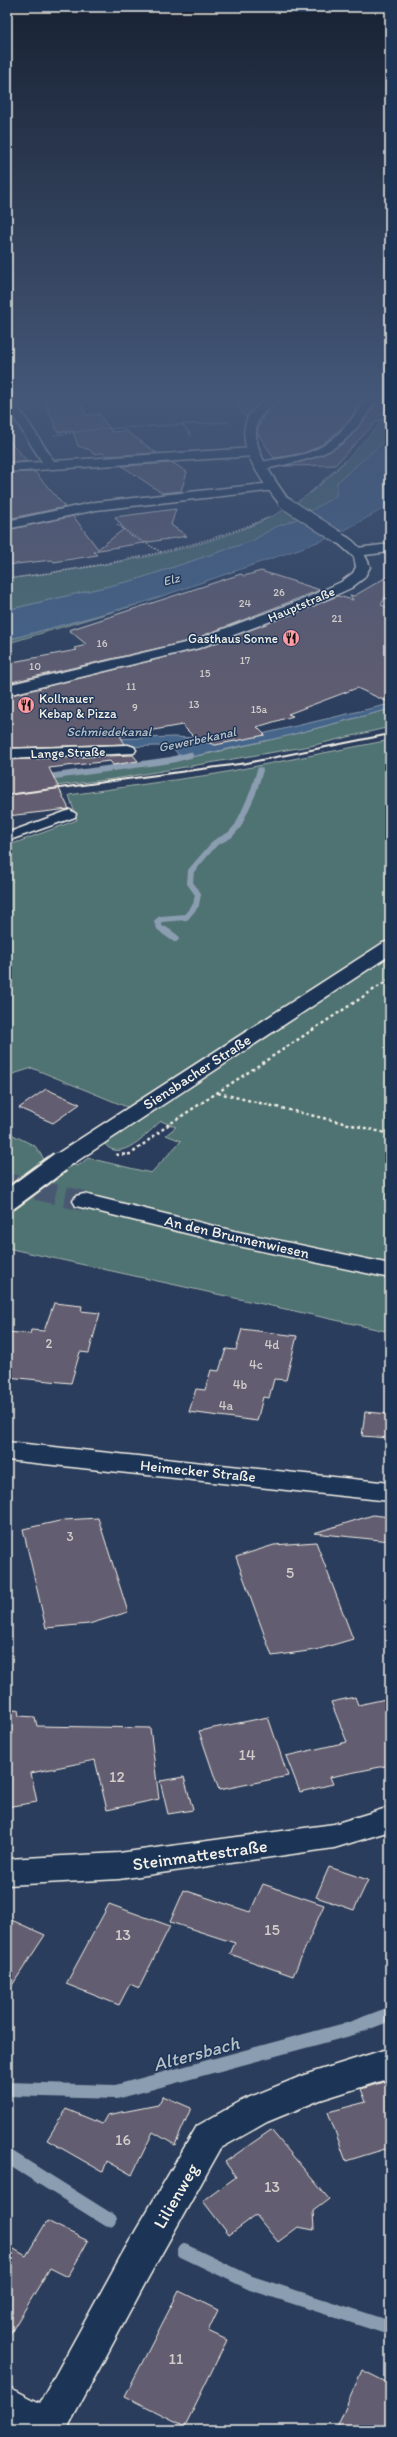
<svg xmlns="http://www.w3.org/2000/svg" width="397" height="2437" font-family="Itim,sans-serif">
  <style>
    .green { fill: #507272; stroke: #a2b2ad }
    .water { fill: #45658a; stroke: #8b9db0 }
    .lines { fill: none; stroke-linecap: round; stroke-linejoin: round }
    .stream-far2 { stroke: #8b9db0; stroke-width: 6 }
    .stream-far1 { stroke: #8b9db0; stroke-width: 8 }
    .stream { stroke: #8b9db0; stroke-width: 14 }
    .building { fill: #625d70; stroke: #f4f1e8 }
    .tertiary-tunnel { stroke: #495871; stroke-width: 20; stroke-dasharray: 20 10; stroke-linecap: butt }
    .service-casing { stroke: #f4f1e8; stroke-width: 3 }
    .minor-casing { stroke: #f4f1e8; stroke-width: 3 }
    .tertiary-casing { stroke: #f4f1e8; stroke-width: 3 }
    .path-far1 { stroke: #f4f1e8; stroke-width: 1.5; stroke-dasharray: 1.5 1.5; stroke-linecap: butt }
    .path { stroke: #f4f1e8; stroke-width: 2.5; stroke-dasharray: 3 3; stroke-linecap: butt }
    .service { fill: #1d3557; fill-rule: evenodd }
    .minor { fill: #1d3557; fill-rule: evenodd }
    .tertiary { fill: #1d3557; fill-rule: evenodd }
    .rail { stroke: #f4f1e8; stroke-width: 2 }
    .minor-bridge-casing { stroke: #f4f1e8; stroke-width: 24; stroke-linecap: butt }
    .tertiary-bridge-casing { stroke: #f4f1e8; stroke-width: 14; stroke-linecap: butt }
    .minor-bridge { stroke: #1d3557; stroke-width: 20 }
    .tertiary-bridge { stroke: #1d3557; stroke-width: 12 }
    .labels { text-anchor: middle; stroke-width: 3; stroke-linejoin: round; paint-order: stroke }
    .far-number-label { font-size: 11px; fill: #d0ccca }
    .far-water-label { font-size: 13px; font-style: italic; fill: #b7c0c7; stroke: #1d3557 }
    .far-street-label { font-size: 13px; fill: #f4f1e8; stroke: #1d3557 }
    .far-poi-label { font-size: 13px; fill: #f4f1e8; stroke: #1d3557; text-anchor: end }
    .number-label { font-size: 13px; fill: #d0ccca }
    .street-label { font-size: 15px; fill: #f4f1e8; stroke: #1d3557 }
    .near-number-label { font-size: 16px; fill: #d0ccca }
    .near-street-label { font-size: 18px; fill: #f4f1e8; stroke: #1d3557 }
    .near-water-label { font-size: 19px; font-style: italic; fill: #b7c0c7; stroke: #1d3557 }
  </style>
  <rect width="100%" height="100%" fill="#2b3d5c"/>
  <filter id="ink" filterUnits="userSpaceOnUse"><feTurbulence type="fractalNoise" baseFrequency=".025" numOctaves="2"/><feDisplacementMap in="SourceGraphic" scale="8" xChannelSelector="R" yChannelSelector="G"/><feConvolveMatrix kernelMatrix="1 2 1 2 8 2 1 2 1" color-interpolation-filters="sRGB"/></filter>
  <g filter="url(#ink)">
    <!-- green -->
    <path class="green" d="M390,413v19l-8,11 -45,39 -1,14 -41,24 -22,8 -21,13 -117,39 -128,30v-31c92,-13 223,-28 299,-83 32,-23 57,-55 84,-83z
      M139,604l-127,38 -5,2v-4z
      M390,709v18l-80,19 -196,33 -85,10 -22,-8c58,-6 117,-12 174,-22 70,-13 140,-32 209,-50z
      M390,740v592l-383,-84v-116l28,14 9,13 34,7 10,-8 63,15 30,-32 -15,-6 10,-8 -15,-6c-13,11 -41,44 -57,22l40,-29 -112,-46 -25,8v-230l70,-26 -8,-25 147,-21z"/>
    <!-- water -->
    <path class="water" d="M390,432v73l-56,31 -38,14 -157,54 -132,36v-30l128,-30 117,-39 21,-13 22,-8 41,-24 1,-13 45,-40z
      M390,704v5l-107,28 -102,22 -6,-9 -17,-4 -151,3v-7l167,-5 21,1 20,7z"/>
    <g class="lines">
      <!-- stream-far2 -->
      <path class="stream-far2" d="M41,778l130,-18 19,-5
        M166,932l-6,-4 -3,-6 4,-3 25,-2 10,-12 2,-11 -8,-11 1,-12 24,-28 15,-8 8,-9 15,-33 7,-23"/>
      <!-- stream-far1 -->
      <path class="stream-far1" d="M165,931l10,7"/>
      <!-- stream -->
      <path class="stream" d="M7,2089l109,3 237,-64 37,-14
        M7,2156l102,64
        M184,2251l67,32 139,45"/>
    </g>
    <!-- building -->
    <path class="building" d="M41,395l36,1 9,19 13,-1 13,18 14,-1 31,22 -50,3 -4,-3 -10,1 -3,-4 -12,-4 -5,-15 -15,1z
      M230,395h39l-23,23z
      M284,395h82l-18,27 -25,22 -19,9 -30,5 -16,-24v-5l5,-13z
      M380,395h10v14l-9,12h-4l-42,44 -50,1 32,-9 27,-14 24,-27z
      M7,438l20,23 -20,1z
      M173,463l14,9 -6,19 -19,2 -40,-27z
      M35,472l30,35 -58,12v-46z
      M176,509l-5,16 16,11 -94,15 4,4 -43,7 -2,-2 -45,5v-35l66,-14 25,33 26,-20 -9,-12z
      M261,571l59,19 -131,51 -182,42v-20l70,-13 -3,-2 13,-3 -18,-15 172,-56 3,2z
      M390,575v13l-9,17 6,2 3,-3v99l-33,-15 -69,26 5,2 -36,11 8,8 -50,10 -20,-7 -13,-13 -62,11 5,8 -118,4v-52l192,-47 139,-53 15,4 -3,-5 4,1z
      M133,755l5,6 -25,4 -3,-4 -61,7 20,41 -62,7v-56z
      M46,1089l34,15 -27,19 -34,-15z
      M54,1303l28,3 -1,5 19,2 -11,40 -9,-1 -9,31 -64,-6v-45l23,2 1,-4 13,1z
      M242,1329l55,7 -11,44 -12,-1 -5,19 -6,-1 -6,24 -68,-9 7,-23 9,1 6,-20 8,1 7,-22 10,1z
      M365,1412l25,2v24l-28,-2z
      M373,1515l17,2v24l-76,-8z
      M98,1518l30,94 -39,12 -43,4 -23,-99 41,-9z
      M316,1542l37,97 -37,11 -44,6 -36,-99 38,-12z
      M355,1697l3,8 32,-7v67l-60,12 3,7 -33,8 -14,-36 61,-14 -16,-40z
      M18,1710l1,6 16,1 2,9 113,2 9,71 -52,11 -12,-50 -64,13 6,29 -30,5v-96z
      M268,1717l20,59 -69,14 -20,-59z
      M184,1777l9,33 -25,4 -8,-33z
      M329,1867l39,13 -14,30 -38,-13z
      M263,1884l61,21 -31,71 -63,-22 5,-11 -65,-21 14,-32 66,22z
      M109,1904l61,22 -31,62 -9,-4 -11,21 -53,-21z
      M7,1918l38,17 -38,58z
      M390,2080v79l-5,-10 -39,12 -18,-49 38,-10 -5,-13z
      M163,2096l28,12 -16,37 -22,-13 -21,43 -25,-14 -4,11 -56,-32 19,-31 36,15 5,-9 51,-10z
      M271,2130l58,69 -16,12 1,19 -16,-3 -20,15 -22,-27 -27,20 -26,-34 33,-24 -11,-15z
      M47,2221l41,20 -20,36 -18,-9 -43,71v-94l19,11z
      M179,2291l39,19 -10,21 19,9 -42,86 -60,-30z
      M362,2370l28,14v46h-54z"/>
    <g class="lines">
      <!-- tertiary-tunnel -->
      <path class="tertiary-tunnel" d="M7,1183l77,18"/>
      <!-- service casing -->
      <g class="service-casing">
        <path id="service" d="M70,810l6,4 -1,3 -68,24v-8z"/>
      </g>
      <!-- minor casing -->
      <g class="minor-casing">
        <path id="minor" d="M7,395l4,1 43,65 200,-13 6,4 -6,4 -247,16v-8l35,-2 -35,-55z
          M368,395h11c-35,60 -55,61 -118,75l-6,-4 6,-4c14,-3 29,-4 43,-8 29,-8 49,-34 64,-59z
          M272,483l4,1 2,3 -2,3 -180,20 -89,19v-8l89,-19z
          M390,544v8l-33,4 -7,-4 7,-4z
          M128,745l6,2 2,3 -2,3 -127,6v-10z
          M390,941v14l-322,212 -8,1 -8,-1 -3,-5 3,-5 331,-214z
          M7,1442l383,41v18l-383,-41z
          M390,1807v24l-56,17 -215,31 -112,6v-26l112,-6 215,-29z
          M390,2048v30l-70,22 -53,22 -46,26 -73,130 -79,147 2,5h-56l-8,-4v-40l33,17 82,-149 75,-128 46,-26 61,-25z"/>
      </g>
      <!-- tertiary casing -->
      <g class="tertiary-casing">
        <path id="tertiary" d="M271,395h12c-7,9 -18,14 -24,24 -13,25 18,64 31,83l-6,4 -4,-1c-16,-21 -43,-55 -34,-83 4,-12 16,-19 25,-27z
          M338,533c15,4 28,20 32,34l-6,11 -13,10 -37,17 -115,43 -192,47v-10l182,-43 115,-43 37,-17 12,-9 3,-6 -2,-10 -23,-20z
          M84,1194l150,37 156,33v14l-156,-33 -158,-39 -3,-5 3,-5z"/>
      </g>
      <!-- path-far1 -->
      <path class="path-far1" d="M383,420l7,-7
        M183,425l9,12
        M54,435l46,-6 131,-7
        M310,493l36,-33
        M117,524l14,11 30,17
        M7,579c90,-13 179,-26 263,-62"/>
      <!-- path -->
      <path class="path" d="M218,1093l172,41
        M116,1155l15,-1 37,-29 222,-146"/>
      <!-- service -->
      <use href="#service" class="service"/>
      <!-- minor -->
      <use href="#minor" class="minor"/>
      <!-- tertiary -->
      <use href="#tertiary" class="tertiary"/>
      <!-- rail -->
      <path class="rail" d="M7,795l240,-32 143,-29"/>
      <!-- minor-bridge casing -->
      <g class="minor-bridge-casing">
        <path id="minor-bridge" d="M7,1201l53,-39"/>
      </g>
      <!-- tertiary-bridge casing -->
      <g class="tertiary-bridge-casing">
        <path id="tertiary-bridge" d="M284,502l54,35"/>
      </g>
      <!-- minor-bridge -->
      <use href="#minor-bridge" class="minor-bridge"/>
      <!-- tertiary-bridge -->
      <use href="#tertiary-bridge" class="tertiary-bridge"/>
    </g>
  </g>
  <!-- sky -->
  <linearGradient id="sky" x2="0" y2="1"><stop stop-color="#182233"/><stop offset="0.54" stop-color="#445778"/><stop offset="1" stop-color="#445778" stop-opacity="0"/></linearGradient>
  <rect width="397" height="736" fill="url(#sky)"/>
  <!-- icons -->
  <defs>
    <g id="restaurant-disc" transform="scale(0.9)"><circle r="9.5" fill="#ff9aa2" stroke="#1d3557"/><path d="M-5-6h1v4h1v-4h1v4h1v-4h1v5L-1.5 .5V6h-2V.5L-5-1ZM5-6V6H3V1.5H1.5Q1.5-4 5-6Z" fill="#111"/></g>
  </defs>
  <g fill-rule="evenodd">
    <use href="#restaurant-disc" x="291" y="638"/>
    <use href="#restaurant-disc" x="26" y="705"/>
  </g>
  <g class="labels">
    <!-- far-number labels -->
    <g class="far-number-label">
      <text x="279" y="596">26</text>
      <text x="245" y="607">24</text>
      <text x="337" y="622">21</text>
      <text x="102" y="647">16</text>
      <text x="245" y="664">17</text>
      <text x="35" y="670">10</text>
      <text x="205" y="677">15</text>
      <text x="131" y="690">11</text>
      <text x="194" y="708">13</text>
      <text x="135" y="711">9</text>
      <text x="259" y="713">15a</text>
    </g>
    <!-- far-water labels -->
    <g class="far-water-label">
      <text transform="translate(171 579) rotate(-16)" y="5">Elz</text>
      <text x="109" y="736">Schmiedekanal</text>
      <text transform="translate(197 739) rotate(-12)" y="5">Gewerbekanal</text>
    </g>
    <!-- far-street labels -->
    <g class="far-street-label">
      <text transform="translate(301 604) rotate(-23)" y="5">Hauptstraße</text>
      <text transform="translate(68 752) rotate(-2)" y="5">Lange Straße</text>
    </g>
    <!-- far-poi labels -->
    <g class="far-poi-label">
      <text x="278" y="643">Gasthaus Sonne</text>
      <text x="39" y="703" text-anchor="start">Kollnauer<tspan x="39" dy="15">Kebap &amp; Pizza</tspan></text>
    </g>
    <!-- number labels -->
    <g class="number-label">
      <text x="49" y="1348">2</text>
      <text x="272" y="1349">4d</text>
      <text x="256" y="1369">4c</text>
      <text x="240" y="1389">4b</text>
      <text x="226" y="1410">4a</text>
      <text x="70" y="1541">3</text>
    </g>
    <!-- street labels -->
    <g class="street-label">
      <text transform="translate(197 1072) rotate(-33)" y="5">Siensbacher Straße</text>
      <text transform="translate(237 1237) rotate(13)" y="5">An den Brunnenwiesen</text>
      <text transform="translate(198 1471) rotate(6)" y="5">Heimecker Straße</text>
    </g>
    <!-- near-number labels -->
    <g class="near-number-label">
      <text x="290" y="1578">5</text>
      <text x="247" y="1760">14</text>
      <text x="117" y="1782">12</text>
      <text x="272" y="1935">15</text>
      <text x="123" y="1940">13</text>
      <text x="123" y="2145">16</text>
      <text x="272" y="2192">13</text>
      <text x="176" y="2364">11</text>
    </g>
    <!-- near-street labels -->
    <g class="near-street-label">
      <text transform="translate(200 1855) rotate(-8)" y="6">Steinmattestraße</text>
      <text transform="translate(176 2196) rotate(-60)" y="6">Lilienweg</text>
    </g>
    <!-- near-water labels -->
    <g class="near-water-label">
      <text transform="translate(196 2053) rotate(-15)" y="7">Altersbach</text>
    </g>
  </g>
  <!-- margin -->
  <rect width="397" height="2437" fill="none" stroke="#1d3557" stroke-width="24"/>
  <rect x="12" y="12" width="373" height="2413" fill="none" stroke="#f4f1e8" stroke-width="1.5" filter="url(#ink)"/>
</svg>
